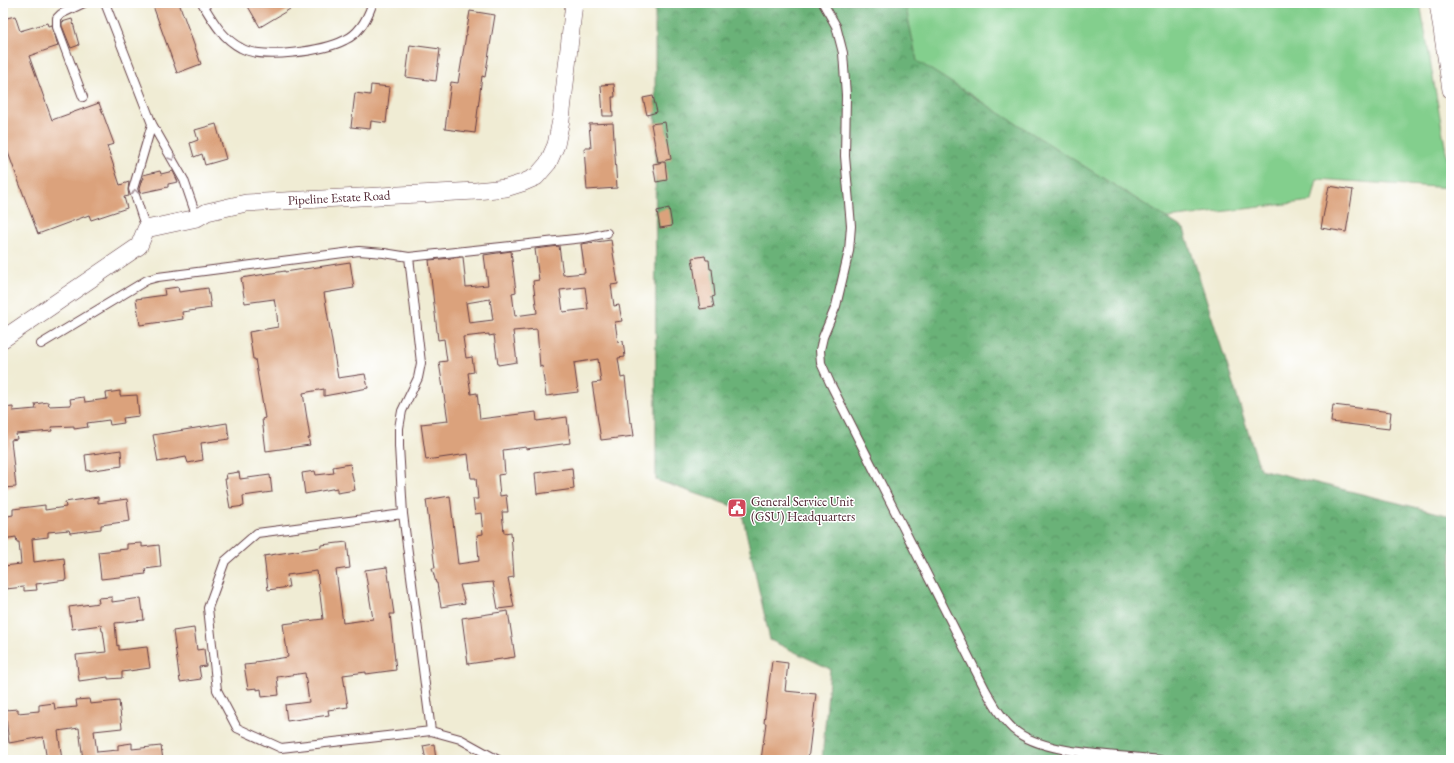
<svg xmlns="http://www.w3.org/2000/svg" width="1454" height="763" font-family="'EB Garamond',serif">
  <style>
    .grass { fill: #83cf8d; stroke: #66775c }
    .forest { fill: url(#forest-crowns); stroke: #5a6852 }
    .building { fill: #dba27c; fill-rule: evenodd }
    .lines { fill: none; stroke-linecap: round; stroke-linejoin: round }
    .lane-casing { stroke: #633e44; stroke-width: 10 }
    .street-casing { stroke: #633e44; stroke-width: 18 }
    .lane { stroke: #fff; stroke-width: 8 }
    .street { stroke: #fff; stroke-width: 17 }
    .oneway { stroke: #ae9aa0 }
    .labels { text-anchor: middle; stroke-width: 3; stroke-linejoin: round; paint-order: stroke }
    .street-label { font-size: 13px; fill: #4a1f2b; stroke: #fff }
    .poi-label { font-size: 13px; fill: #4a1f2b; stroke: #fff; text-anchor: start }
  </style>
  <defs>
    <pattern id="forest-crowns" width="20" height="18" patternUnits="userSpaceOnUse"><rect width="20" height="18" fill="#6ab278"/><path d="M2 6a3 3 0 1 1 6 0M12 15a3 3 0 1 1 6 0" fill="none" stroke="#599063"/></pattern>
  </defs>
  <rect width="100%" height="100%" fill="#fff"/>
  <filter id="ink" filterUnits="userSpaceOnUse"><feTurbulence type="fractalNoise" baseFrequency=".025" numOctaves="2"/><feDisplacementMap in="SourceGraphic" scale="8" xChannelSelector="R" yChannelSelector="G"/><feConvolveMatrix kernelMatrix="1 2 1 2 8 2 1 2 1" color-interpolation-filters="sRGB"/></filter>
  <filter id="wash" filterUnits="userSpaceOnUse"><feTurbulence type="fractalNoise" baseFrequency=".012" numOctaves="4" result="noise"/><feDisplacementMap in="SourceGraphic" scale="16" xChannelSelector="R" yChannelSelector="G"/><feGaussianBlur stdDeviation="0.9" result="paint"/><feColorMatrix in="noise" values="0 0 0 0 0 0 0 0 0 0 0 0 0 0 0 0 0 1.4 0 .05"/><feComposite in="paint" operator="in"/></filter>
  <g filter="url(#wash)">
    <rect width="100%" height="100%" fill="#f0ecd4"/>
    <!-- grass -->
    <path class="grass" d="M845,3h575l31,177v8l-134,-9 -5,22 -417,49z"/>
    <!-- forest -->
    <path class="forest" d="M655,3h250l12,58 267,168 76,240 191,47v244h-403l-19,-6 -1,6h-206l8,-91 -60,-29 -29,-131 -85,-29z"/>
    <g id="blocks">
      <!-- building -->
      <path class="building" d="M152,3h27l22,61 -24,9z
        M246,3h54l-40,24z
        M470,11l25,4 -10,62 -3,-1 -7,57 -30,-4 6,-47 7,1z
        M15,16l5,15 27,-8 1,3 4,-1 6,21 -29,10 23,64 47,-17 15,41 -7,2 13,39 9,-3 -1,8 1,6 -5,1 3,11 -36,12 -2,-5 -51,19 -35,-95v-10l4,-1 -4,-12v-97z
        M72,19l7,26 -8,3 -9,-22v-4z
        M410,45l30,4 -4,32 -30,-4z
        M614,84l1,13h-3l1,19h-10l-2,-31z
        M371,85l19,2 -4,36 -15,-2 -1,8 -19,-2 4,-34 15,2z
        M653,96l4,16 -10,3 -4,-17z
        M665,122l6,37 -13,3 -7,-38z
        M613,123l4,65 -30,2 -3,-42h7l-2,-24z
        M216,124l10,35 -21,6 -3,-11 -8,3 -4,-14 8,-3 -3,-10z
        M665,162l2,18 -11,2 -3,-18z
        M160,171l1,3 12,-3 5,11 -10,2v3l-28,6 -1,-4 3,-10h2l-1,-4z
        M1329,186l24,4 -7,42 -25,-4z
        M669,208l3,18 -12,2 -3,-17z
        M611,240l7,44 -7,1 3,21 5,-1 3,16 -7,1 3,20 5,-1 2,16 -7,1 3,20 4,-1 5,46 2,-1 2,14 -33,4 -9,-57 9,-1 -3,-23 -24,4 4,29 -32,4 -4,-30 -2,1 -3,-38 -24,2 4,31 -19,3 -4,-30 -5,1v-2l-26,3 3,21 6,-1 2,15 -6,1 3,21 6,-1 3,26 56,-7 1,9 30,-4 3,26 -44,6v-2l-23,3 2,24 -7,1 2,21 6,-1 2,17h-6l2,21 7,-1 3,45 -6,1 6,29 -16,2 -5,-27 -33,3 5,18 -24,4 -4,-24h-1l-4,-15h3l-9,-68 24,-4 8,68 21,-3 -2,-26 6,-1 -2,-21 -6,1 -2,-15h5l-2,-21h-5l-3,-24 -42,6 -5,-36 27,-3 -9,-59 8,-1 -3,-22 -6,1 -9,-80 34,-3 3,30 22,-2 -4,-30 27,-4 5,41 -4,1 3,23 22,-3 -4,-32 6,-1 -4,-31 24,-3 4,29 22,-2 -4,-29zM585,287l3,22 -25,3 -3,-22zM490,299l3,21 -24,3 -3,-20z
        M705,256l1,4h3l1,9h2l3,27 -3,1 2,10 -14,2 -8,-51z
        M350,262l4,26 -30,5 14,85 27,-4 3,14 -44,8v-7l-21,4 7,45h-2l2,7 -44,6 -4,-32 3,-1 -10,-59h-2l-4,-27 29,-5 -1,-12 -3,-16 -29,4 -4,-25 44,-7v1z
        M178,287l1,5 29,-4 3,20 -29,4 1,7 -43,6 -4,-26 29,-4 -1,-6z
        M120,391v5l17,-1 2,21 -16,2 1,5 -14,2 -1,-5 -22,3 1,4 -14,2v-3l-23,1 1,4 -36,3 1,5 -6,1 5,47 -13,1v-80l10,-1v4l23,-2 -1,-5 13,-2 1,4 22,-1 -1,-6 14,-2 1,5 22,-3 -1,-6z
        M1333,405l58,7 -2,17 -58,-7z
        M227,423l2,16 -28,4 2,17 -15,3 -2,-6 -28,5 -5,-27z
        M121,450l1,16 -35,5 -2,-16z
        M350,464l5,26 -18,3v-5l-32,6 -3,-21 13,-2 1,4 18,-2 -1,-6z
        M572,468l2,21 -37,5 -2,-21z
        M239,472l1,7 30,-4 2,17 -29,4 1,10 -14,2 -5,-29h2l-1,-5z
        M98,497v6l29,-4 3,22 -29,4v4l-31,4 -1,-3 -21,2v5l-16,2 2,23 30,-4 2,22 -30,4 1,6 -13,1v-4l-18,2 -2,-23 17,-2 -2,-22h-2l-1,-5 -13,2v-22l10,-2v-6l32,-4v5l21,-3 -1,-5z
        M347,542l3,26 -14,2 7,53 30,-4 -8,-49 22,-3 7,47h-4l6,56 -30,4v-2l-23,3 5,32 -20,3 1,5 -42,6 -2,-16 24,-3 -4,-29 -28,4 2,18 -17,2 -1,-8 -4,1v-2l-9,1 -4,-24 11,-1v-2l33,-5 -5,-33 40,-5 -6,-48 -30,4 2,12 -21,3 -4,-34 57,-9v-2z
        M142,543v4l17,-2 2,22 -16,2 1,5 -45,5 -3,-27 29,-3v-5z
        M112,597v5l29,-4 3,22 -29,3 2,23 2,-1v5l28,-3 3,21 -28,4v6l-14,1v-2l-29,4 -3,-26 30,-3 -3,-21h-1l-1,-6 -29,4 -3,-22 30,-4 -1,-5z
        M508,611l7,46 -47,7 -6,-46z
        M194,628l3,22 7,-1 2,17 -7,1 2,12 -21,3 -7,-51z
        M772,661l16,2 -3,28 31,3 -8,66h-47l5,-37h-2z
        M89,699l1,5 29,-3 3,27 -28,3 3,21 21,-2v-5l14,-2v6l29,-3 2,14h-80l-4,-32 -21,3 4,29h-15l-4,-23 -34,6 -4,-33 13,-1v4l21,-2v-6l15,-2 1,6 22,-2 -1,-7z
        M434,744l2,16h-10l-3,-14z"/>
    </g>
  </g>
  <g filter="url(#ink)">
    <use href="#blocks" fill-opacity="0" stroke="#633e44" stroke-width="1"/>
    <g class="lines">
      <!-- lane casing -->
      <g class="lane-casing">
        <path id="lane" d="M105,3l47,121 32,56 13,38
          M202,3c11,18 20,35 39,45 21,12 83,3 104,-8 14,-6 22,-21 27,-35v-2
          M823,3l13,23 7,27 3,42 -1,61 6,70 -2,25 -13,55 -13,31 -3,13 1,13 9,20 155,306c8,14 16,29 28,40 30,27 107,25 147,31
          M83,97l-26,-70v-9l4,-4 23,-11
          M146,229l-13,-40 19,-65
          M409,257l12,106 -3,15 -16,33 -3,17v18l4,68 28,217
          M41,344l106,-64 11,-3 201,-26 25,2 25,4 175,-19 23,-5
          M403,514l-146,19 -32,28 -17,47 9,82 20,38 44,20 150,-17 29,8 38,21"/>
      </g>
      <!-- street casing -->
      <g class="street-casing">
        <path id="street" d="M1438,3l13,87
          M3,339l136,-93 7,-17 51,-11 10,-6 39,-9 230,-12 30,-3 16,-5 14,-6 12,-14 8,-18 5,-25 13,-117"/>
      </g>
      <!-- lane -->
      <use href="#lane" class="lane"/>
      <!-- street -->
      <use href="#street" class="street"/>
    </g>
    <!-- one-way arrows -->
    <defs><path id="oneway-chevron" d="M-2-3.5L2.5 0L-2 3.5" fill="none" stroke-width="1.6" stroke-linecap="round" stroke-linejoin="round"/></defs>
    <g class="oneway">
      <use href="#oneway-chevron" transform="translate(172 158) rotate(60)"/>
      <use href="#oneway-chevron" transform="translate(135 192) rotate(-98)"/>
    </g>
  </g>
  <!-- icons -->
  <defs>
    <g id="civic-square" transform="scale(1)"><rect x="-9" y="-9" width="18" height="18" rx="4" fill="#d1495b" stroke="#fff"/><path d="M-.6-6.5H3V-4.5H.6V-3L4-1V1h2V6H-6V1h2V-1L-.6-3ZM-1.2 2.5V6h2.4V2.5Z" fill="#fff"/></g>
  </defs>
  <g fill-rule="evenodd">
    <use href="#civic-square" x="737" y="508"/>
  </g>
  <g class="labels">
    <!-- street labels -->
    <g class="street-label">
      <text transform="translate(339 197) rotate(-3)" y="5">Pipeline Estate Road</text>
    </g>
    <!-- poi labels -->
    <g class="poi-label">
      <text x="751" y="506">General Service Unit<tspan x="751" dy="15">(GSU) Headquarters</tspan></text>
    </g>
  </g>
  <!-- margin -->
  <rect width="1454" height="763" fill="none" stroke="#fff" stroke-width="16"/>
</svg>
